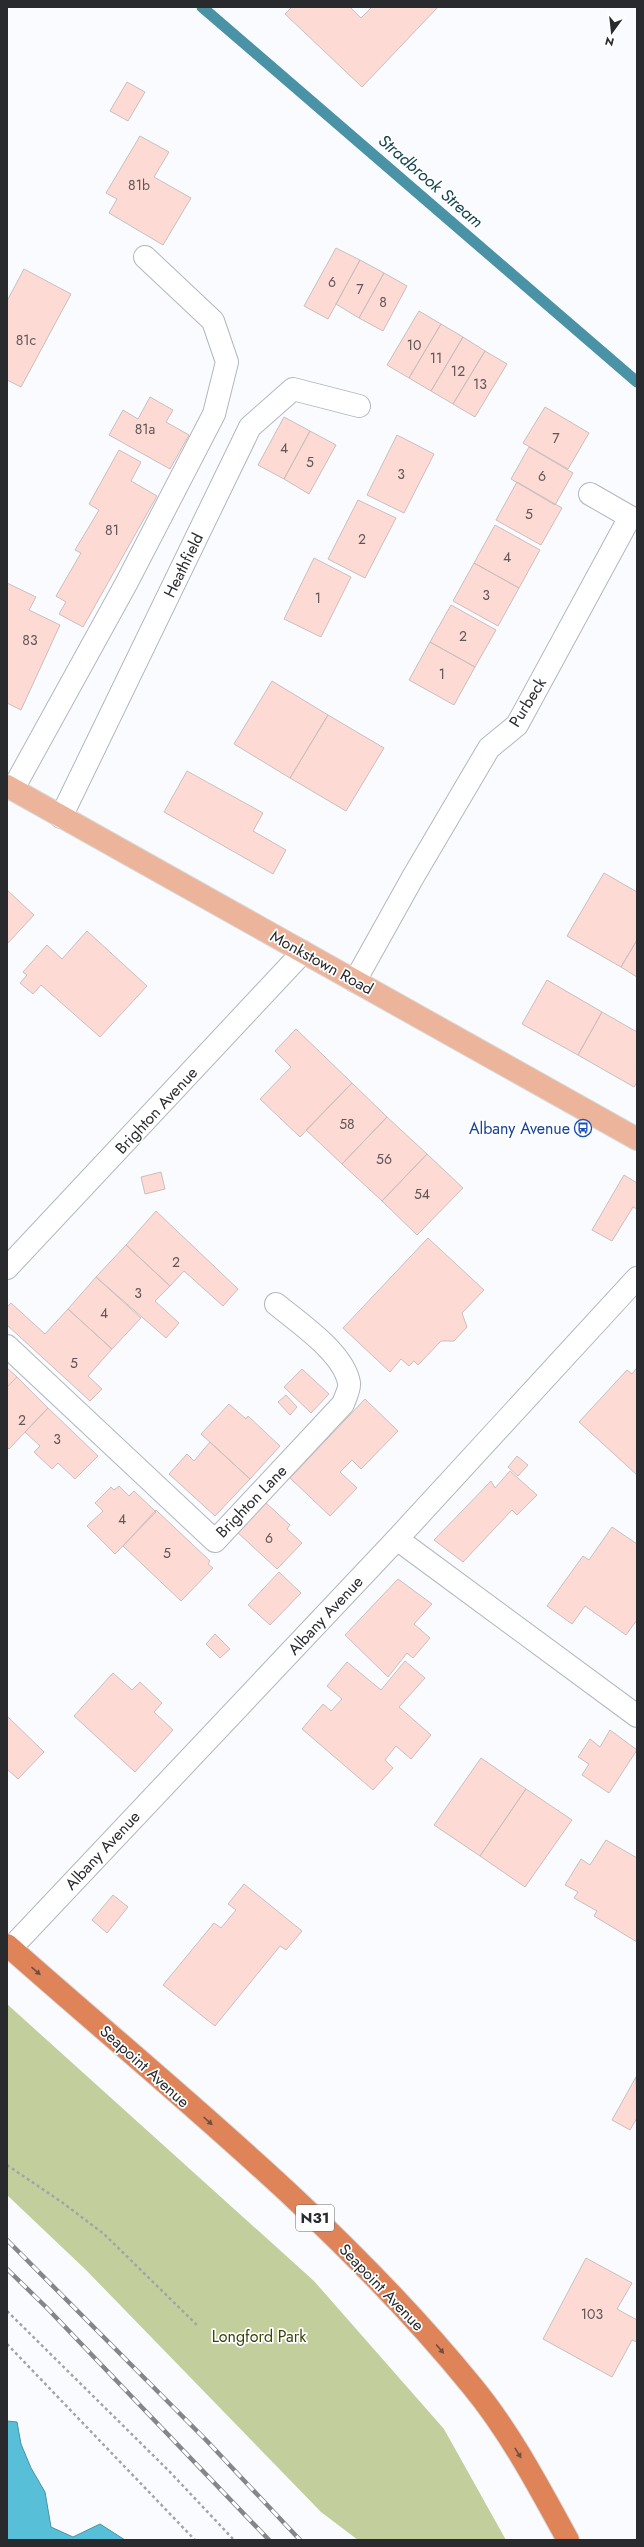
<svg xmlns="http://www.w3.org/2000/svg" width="644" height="2547" font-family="Jost,sans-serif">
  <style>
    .green { fill: #c2cf9c }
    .water { fill: #58bfd8; stroke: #4a92a5 }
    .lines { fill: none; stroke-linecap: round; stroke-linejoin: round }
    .stream { stroke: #4a92a5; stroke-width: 11 }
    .building { fill: #fedad4; stroke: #cabfbd }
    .minor-casing { stroke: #b2b7bf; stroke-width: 24 }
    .major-casing { stroke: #d8d9d9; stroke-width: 24 }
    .highway-casing { stroke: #d8d9d9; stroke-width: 24 }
    .path { stroke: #a2a4a8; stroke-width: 2.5; stroke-dasharray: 3 3; stroke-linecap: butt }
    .minor { stroke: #fff; stroke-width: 22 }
    .major { stroke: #ecb59b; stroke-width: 22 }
    .highway { stroke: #df8359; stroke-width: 22 }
    .rail-casing { stroke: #848689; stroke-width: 4.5 }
    .rail { stroke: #fff; stroke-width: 3; stroke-dasharray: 9; stroke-linecap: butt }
    .oneway { fill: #714e3f }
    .labels { text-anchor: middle; stroke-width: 3.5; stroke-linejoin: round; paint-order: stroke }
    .number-label { font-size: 14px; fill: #5e5657 }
    .shield { fill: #fff; stroke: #686a6c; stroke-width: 1 }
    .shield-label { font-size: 15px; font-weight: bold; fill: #282a2d }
    .street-label { font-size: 16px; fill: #282a2d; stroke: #fff }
    .transit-label { font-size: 16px; fill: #164399; stroke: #fff; text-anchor: end }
    .park-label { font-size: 16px; fill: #39440a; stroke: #fff }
    .water-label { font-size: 17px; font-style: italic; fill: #15444e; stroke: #fff }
  </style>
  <rect width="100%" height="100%" fill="#f9fbff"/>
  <!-- green -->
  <path class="green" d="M7,2004l307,277 130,148 62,111h-148l-37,-28 -235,-242 -79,-75z"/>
  <!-- water -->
  <path class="water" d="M7,2421l10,1 4,22 10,24 14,24 6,35 22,10 27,-13 25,16h-118z"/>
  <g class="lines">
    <!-- stream -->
    <path class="stream" d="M202,7l435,375"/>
  </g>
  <!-- building -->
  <path class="building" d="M292,7h58l11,11 11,-11h66l-76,80 -77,-73z
    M127,82l18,10 -17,29 -18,-10z
    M140,136l29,16 -15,25 37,21 -28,47 -54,-32 8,-14 -11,-6z
    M336,248l24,12 -32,59 -24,-13z
    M360,260l24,13 -25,45 -23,-14z
    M24,269l47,25 -50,93 -14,-7v-79z
    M384,273l23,13 -24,45 -24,-13z
    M419,311l22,13 -32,54 -22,-13z
    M441,324l22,13 -32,54 -22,-13z
    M463,337l22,14 -32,53 -22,-13z
    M485,351l22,13 -32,53 -22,-13z
    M150,397l23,13 -7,12 23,13 -19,34 -61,-34 14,-25 15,9z
    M545,407l44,26 -21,36 -45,-26z
    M284,417l26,14 -26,48 -26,-14z
    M310,431l26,14 -27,49 -25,-15z
    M397,435l37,19 -30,59 -37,-18z
    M529,447l44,26 -18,32 -44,-26z
    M119,450l22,12 -10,19 26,15 -74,131 -24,-13 7,-12 -10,-6 25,-43 -6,-3 24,-40 -10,-6z
    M517,482l45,26 -21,37 -45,-25z
    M358,500l38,18 -31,60 -37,-19z
    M495,525l45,25 -21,38 -45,-25z
    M314,558l37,19 -30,60 -37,-18z
    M474,563l45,25 -21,38 -45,-25z
    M7,583l29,14 -7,13 31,15 -39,85 -14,-7z
    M451,605l45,25 -21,37 -45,-25z
    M430,642l45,25 -21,38 -45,-25z
    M272,681l56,34 -38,63 -56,-34z
    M328,715l56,33 -38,63 -56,-33z
    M187,771l76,42 -10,18 33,19 -13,24 -109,-62z
    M604,873l33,19v48l-16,27 -54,-31z
    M7,890l27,25 -27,29z
    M87,931l60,55 -47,51 -59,-52 -8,9 -13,-11 7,-8 -4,-3 24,-27 15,14z
    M637,940v37l-16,-10z
    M547,980l55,32 -24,43 -56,-31z
    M602,1012l35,20v50l-3,5 -56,-32z
    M296,1029l56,54 -52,54 -40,-38 31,-32 -16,-16z
    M352,1083l35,34 -45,47 -36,-34z
    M387,1117l40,37 -45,47 -40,-37z
    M427,1154l36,34 -46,47 -35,-34z
    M161,1172l4,17 -20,5 -4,-17z
    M624,1175l13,8v26l-4,-2 -21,34 -20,-11z
    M156,1211l82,78 -15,17 -39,-35 -14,15 -44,-41z
    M428,1238l56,52 -22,23 5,14 -13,14h-13l-23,24 -4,-4 -5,5 -8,-7 -11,13 -47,-44z
    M126,1245l44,41 -15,15 24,22 -13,15 -70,-61z
    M96,1277l45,41 -29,31 -44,-40z
    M11,1303l34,31 23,-25 44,40 -24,27 14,13 -12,12 -83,-76v-18z
    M7,1368l10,9 -10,10z
    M637,1368v107l-58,-53 48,-52 5,4z
    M302,1369l27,25 -18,19 -27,-26z
    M17,1377l31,31 -39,41 -2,-2v-60z
    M286,1395l11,12 -7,8 -12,-13z
    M365,1399l33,32 -37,38 -9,-9 -12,12 17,16 -27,28 -40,-38z
    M229,1404l17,15 2,-3 32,30 -30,33 -49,-45z
    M48,1408l50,48 -23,23 -17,-16 -6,6 -18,-17 6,-6 -15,-14z
    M210,1442l40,37 -35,37 -46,-42 18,-20 7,7z
    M517,1456l11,9 -10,11 -10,-9z
    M510,1471l27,24 -20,20 -5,-5 -49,52 -29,-22 57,-59 4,7z
    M119,1486l10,10 5,-5 22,21 -41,42 -28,-28 16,-15 -8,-8 16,-16 3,3z
    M265,1502l25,23 -3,4 15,14 -25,26 -40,-37z
    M156,1510l54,51 -2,3 5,4 -32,33 -58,-55z
    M612,1527l25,17v76l-11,15 -41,-29 -13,18 -25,-18 36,-50 6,4z
    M279,1572l22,21 -31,32 -22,-20z
    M398,1579l34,25 -18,20 16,14 -17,20 -6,-5 -19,24 -43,-42z
    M215,1634l15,15 -10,9 -14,-14z
    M405,1661l20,17 -26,29 32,28 -20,24 -15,-13 -11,14 8,8 -20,22 -71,-61 21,-25 8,7 11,-12 -15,-13 20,-24 34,28z
    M113,1673l19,17 8,-8 22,21 -8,9 19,18 -38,42 -61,-56z
    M7,1716l37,36 -26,27 -11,-10z
    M610,1730l27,20 -28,43 -27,-18 7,-11 -11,-7 12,-18 10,8z
    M481,1758l45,31 -46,67 -46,-31z
    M526,1789l46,31 -47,67 -45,-31z
    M606,1840l31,18v84l-43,-26 3,-5 -23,-13 4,-6 -13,-7 16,-26 9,6z
    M244,1884l58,47 -16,19 -6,-4 -65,80 -52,-41 51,-62 7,5 15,-18 -8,-6z
    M113,1895l15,12 -21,26 -15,-13z
    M636,2077l1,41 -7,12 -18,-10z
    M586,2258l46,25 -15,26 20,11v22l-5,-2 -20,37 -69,-38z"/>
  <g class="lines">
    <!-- minor casing -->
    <g class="minor-casing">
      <path id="minor" d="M13,789l113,-205 88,-170 13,-52 -14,-41 -68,-64
        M61,817l189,-390 43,-38 66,17
        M355,981l58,-104 76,-129 28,-23 113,-208 -40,-23
        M7,1268l296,-316
        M7,1346l208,195 128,-137c2,-6 7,-15 6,-21 -5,-30 -50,-60 -73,-79
        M397,1539l240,177
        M11,1948l386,-409 240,-261"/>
    </g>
    <!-- major casing -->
    <g class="major-casing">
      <path id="major" d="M7,786l630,353"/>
    </g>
    <!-- highway casing -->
    <g class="highway-casing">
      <path id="highway" d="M7,1945c159,141 330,275 465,441 38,46 67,101 96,154"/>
    </g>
    <!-- path -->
    <path class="path" d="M7,2165l56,38 41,31 95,93
      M7,2311l162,160 65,69
      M7,2344l188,196"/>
    <!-- minor -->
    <use href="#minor" class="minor"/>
    <!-- major -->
    <use href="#major" class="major"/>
    <!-- highway -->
    <use href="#highway" class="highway"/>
    <!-- rail casing -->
    <g class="rail-casing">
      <path id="rail" d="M7,2240l200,201 93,99
        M7,2269l39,38 223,233"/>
    </g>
    <!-- rail -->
    <use href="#rail" class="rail"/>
  </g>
  <!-- one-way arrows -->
  <defs><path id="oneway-solid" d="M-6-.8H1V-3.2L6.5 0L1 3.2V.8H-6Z"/></defs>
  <g class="oneway">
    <use href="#oneway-solid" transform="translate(36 1971) rotate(41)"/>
    <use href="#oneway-solid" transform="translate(208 2121) rotate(42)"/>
    <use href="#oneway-solid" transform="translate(440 2349) rotate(49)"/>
    <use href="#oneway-solid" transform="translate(518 2453) rotate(58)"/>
  </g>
  <!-- icons -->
  <defs>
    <g id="bus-ring" transform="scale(0.9)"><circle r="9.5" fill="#fff" stroke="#1a4fb4" stroke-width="1.5"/><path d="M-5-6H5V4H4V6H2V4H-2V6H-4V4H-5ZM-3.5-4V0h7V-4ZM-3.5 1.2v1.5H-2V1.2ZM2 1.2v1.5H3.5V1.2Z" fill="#1a4fb4"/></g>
  </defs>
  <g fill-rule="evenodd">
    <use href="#bus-ring" x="583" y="1128"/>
  </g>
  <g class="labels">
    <!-- number labels -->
    <g class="number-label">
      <text x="139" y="190">81b</text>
      <text x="332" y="287">6</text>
      <text x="360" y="294">7</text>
      <text x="383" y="307">8</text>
      <text x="26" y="345">81c</text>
      <text x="414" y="350">10</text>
      <text x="436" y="363">11</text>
      <text x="458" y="376">12</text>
      <text x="480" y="389">13</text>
      <text x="145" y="434">81a</text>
      <text x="556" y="443">7</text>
      <text x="284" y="453">4</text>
      <text x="310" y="467">5</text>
      <text x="401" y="479">3</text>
      <text x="542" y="481">6</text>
      <text x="529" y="519">5</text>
      <text x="112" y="535">81</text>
      <text x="362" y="544">2</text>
      <text x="507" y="562">4</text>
      <text x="486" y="600">3</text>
      <text x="318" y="603">1</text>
      <text x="463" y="641">2</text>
      <text x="30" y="645">83</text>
      <text x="442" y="679">1</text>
      <text x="347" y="1129">58</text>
      <text x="384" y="1164">56</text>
      <text x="422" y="1199">54</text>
      <text x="176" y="1267">2</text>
      <text x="138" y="1298">3</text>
      <text x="104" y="1318">4</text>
      <text x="74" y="1368">5</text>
      <text x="22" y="1425">2</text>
      <text x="57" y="1444">3</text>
      <text x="122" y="1524">4</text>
      <text x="269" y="1543">6</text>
      <text x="167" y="1558">5</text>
      <text x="592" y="2319">103</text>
    </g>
    <!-- shield labels -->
    <rect class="shield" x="296" y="2205" width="38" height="26" rx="3"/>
    <g class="shield-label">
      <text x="315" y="2223">N31</text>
    </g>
    <!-- street labels -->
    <g class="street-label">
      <text transform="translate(183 565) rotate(-64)" y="6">Heathfield</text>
      <text transform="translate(527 702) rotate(-58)" y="6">Purbeck</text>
      <text transform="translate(322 962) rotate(29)" y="6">Monkstown Road</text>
      <text transform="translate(156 1110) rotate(-47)" y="6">Brighton Avenue</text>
      <text transform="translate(251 1501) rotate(-46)" y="6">Brighton Lane</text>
      <text transform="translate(325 1615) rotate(-47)" y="6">Albany Avenue</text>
      <text transform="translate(102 1850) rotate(-47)" y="6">Albany Avenue</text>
      <text transform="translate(145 2066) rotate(42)" y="6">Seapoint Avenue</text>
      <text transform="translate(382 2287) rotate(46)" y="6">Seapoint Avenue</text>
    </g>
    <!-- transit labels -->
    <g class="transit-label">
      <text x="570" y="1134">Albany Avenue</text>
    </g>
    <!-- park labels -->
    <g class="park-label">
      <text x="259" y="2342">Longford Park</text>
    </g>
    <!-- water labels -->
    <g class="water-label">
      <text transform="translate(431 181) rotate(41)" y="6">Stradbrook Stream</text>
    </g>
  </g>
  <!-- border -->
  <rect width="644" height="2547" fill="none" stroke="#282a2d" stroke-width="16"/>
  <!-- north arrow -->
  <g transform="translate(612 32) rotate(195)" stroke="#ffffff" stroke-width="3" paint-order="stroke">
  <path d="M0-3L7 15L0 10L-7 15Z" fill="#282a2d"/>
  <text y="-6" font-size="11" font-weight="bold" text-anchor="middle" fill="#282a2d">N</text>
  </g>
</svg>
